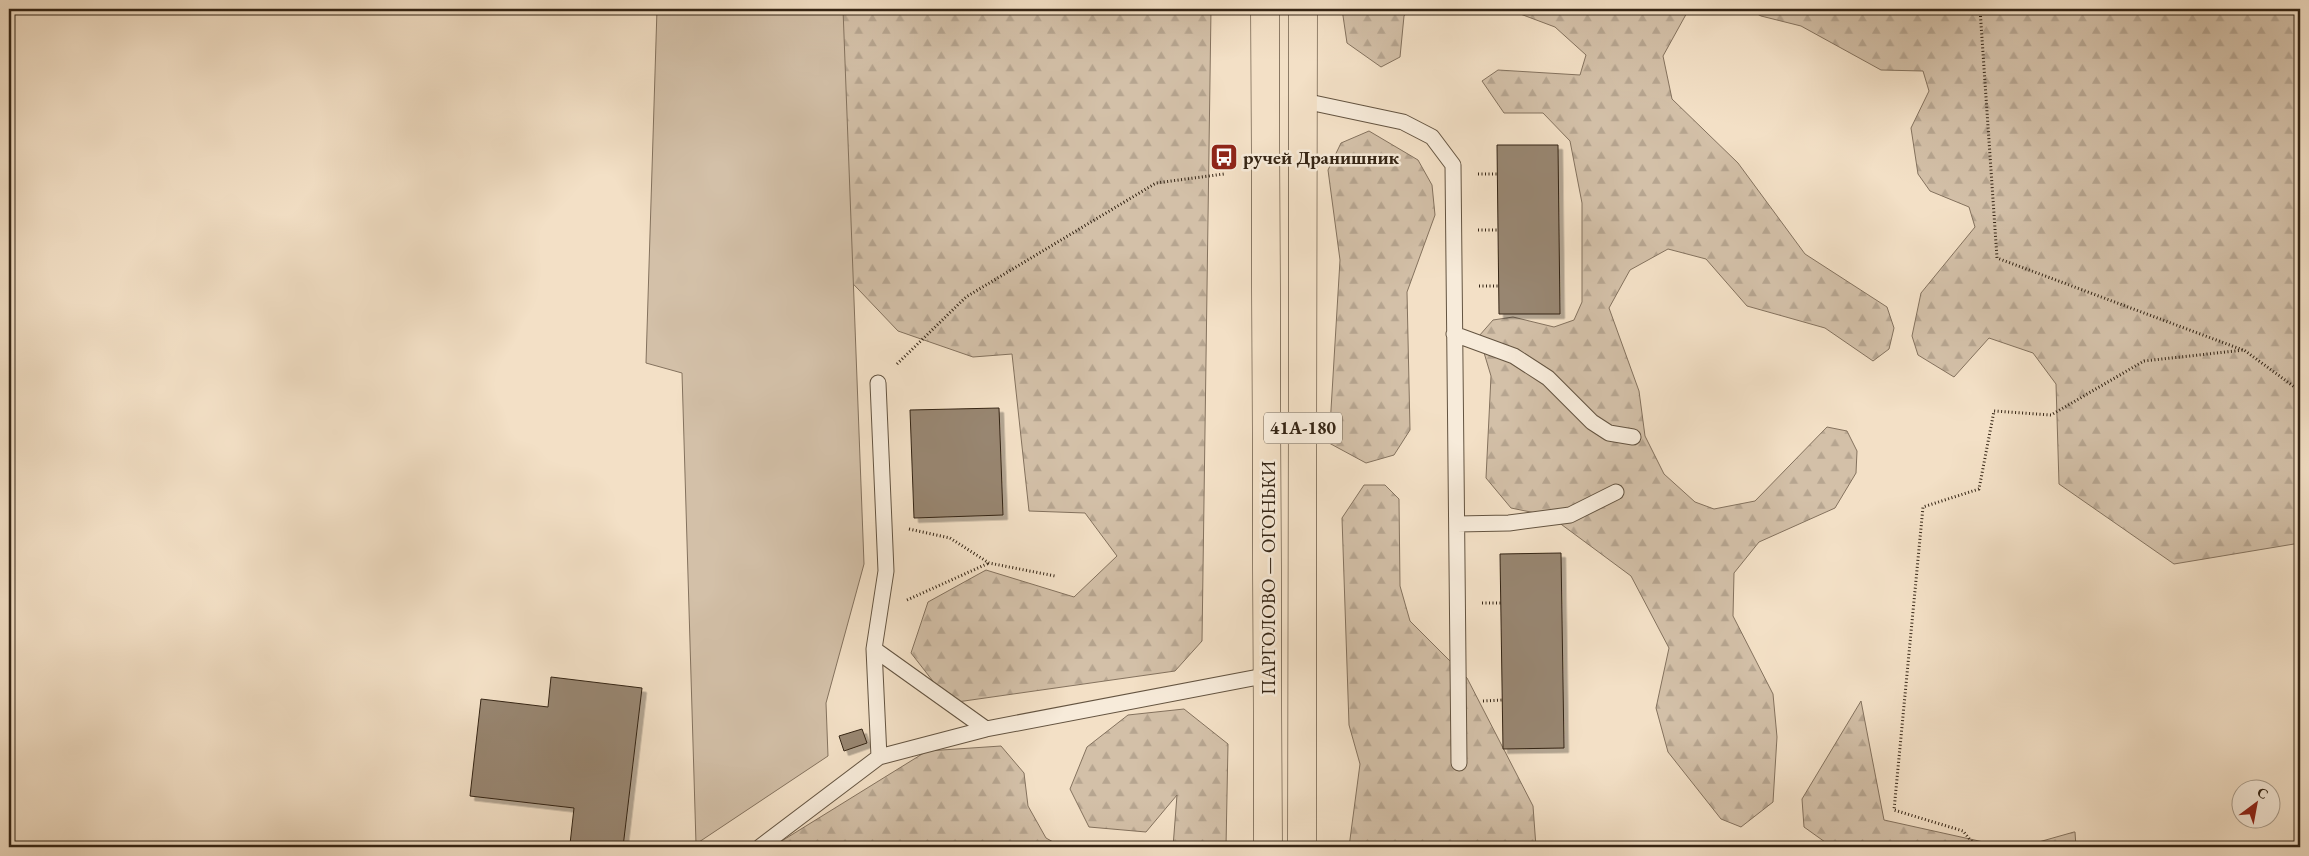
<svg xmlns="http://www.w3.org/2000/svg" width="2309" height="856" font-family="'EB Garamond',serif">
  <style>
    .forest { fill: url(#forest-firs); stroke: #84725e }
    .garden { fill: #d3c0a8; stroke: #84725e }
    .building { fill: #988671; stroke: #352515; filter: url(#shadow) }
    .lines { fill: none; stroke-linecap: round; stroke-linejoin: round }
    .service-casing { stroke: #645441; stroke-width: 17 }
    .primary-casing { stroke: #352515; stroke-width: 29 }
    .path { stroke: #352515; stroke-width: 3; stroke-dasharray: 1 2.5; stroke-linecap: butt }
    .service { stroke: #f7ebda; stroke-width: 15 }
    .primary { stroke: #f3e0c6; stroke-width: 28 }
    .labels { text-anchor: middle; stroke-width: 5; stroke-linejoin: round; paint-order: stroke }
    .shield { fill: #f7ebda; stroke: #6f6050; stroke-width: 1 }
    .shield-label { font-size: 18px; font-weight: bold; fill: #352515 }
    .poi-label { font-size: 19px; font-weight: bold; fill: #352515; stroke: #f7ebda; text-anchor: start }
    .street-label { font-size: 19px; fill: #352515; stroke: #f7ebda }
  </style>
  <defs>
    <pattern id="forest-firs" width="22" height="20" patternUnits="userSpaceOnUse" patternTransform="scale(1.25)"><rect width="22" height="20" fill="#d3c0a8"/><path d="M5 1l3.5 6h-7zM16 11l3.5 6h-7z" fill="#b6a590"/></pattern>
    <filter id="shadow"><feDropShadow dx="4.5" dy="4.5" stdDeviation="0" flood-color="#0004"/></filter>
  </defs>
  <rect width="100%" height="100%" fill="#f3e0c6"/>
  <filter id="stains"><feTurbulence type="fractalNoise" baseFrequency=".004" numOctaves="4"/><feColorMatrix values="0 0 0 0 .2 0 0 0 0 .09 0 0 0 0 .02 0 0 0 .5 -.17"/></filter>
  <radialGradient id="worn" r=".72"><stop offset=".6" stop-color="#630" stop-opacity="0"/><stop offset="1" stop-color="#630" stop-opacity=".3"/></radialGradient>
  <!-- forest -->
  <path class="forest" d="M804,9h407l-9,632 -27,30 -225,32 -39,-50 17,-51 58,-32 88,27 43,-41 -32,-43 -56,-2 -17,-157 -39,3 -75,-26 -118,-124z
    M1342,9h67l-5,7 -4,41 -19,10 -34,-24z
    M1507,9h182l-26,47 9,43 66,64 67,91 82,53 7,21 -5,21 -16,12 -48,-33 -78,-22 -41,-47 -38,-10 -38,21 -21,38 30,83 6,45 19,38 31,28 19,7 41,-8 72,-74 20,4 10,20 -1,22 -21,35 -76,34 -25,31 -1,43 40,78 4,43 -4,65 -32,25 -20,-8 -53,-67 -12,-44 13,-60 -38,-72 -81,-60 -39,-8 -25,-30 5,-102 -12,-40 14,-16 20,-3 41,10 20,-7 8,-18v-99l-12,-62 -27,-28h-39l-22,-32 16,-11 82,5 6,-20 -31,-28z
    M1748,9h552v534l-126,21 -115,-80 -3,-100 -23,-31 -44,-15 -35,39 -36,-22 -6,-19 9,-43 54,-66 -6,-20 -39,-16 -12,-17 -7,-46 18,-37 -6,-20 -42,-1 -80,-44 -40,-10z
    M1369,131l49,29 14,25 3,30 -28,77 3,138 -16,25 -28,8 -37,-20 11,-183 -12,-90 13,-27z
    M1364,485h21l14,14 1,87 10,35 57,57 66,128 3,41h-187l11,-83 -11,-39 -7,-207z
    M1861,701l23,119 122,27h-174l-28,-20 -2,-28z
    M1184,709l44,35 -2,103h-53l4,-52 -31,37 -57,-5 -19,-38 17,-42 41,-32z
    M1001,746l23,27 4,33 18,32 16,9h-290l155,-96z
    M2075,832l1,15h-55l53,-15z"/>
  <!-- garden -->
  <path class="garden" d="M657,9h186l21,555 -38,139 2,53 -132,88 -14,-471 -36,-10z"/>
  <!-- building -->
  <path class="building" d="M1497,145h61l2,169h-61z
    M999,408l4,107 -89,3 -4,-108z
    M1561,553l3,195 -61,1 -3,-195z
    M551,677l91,11 -19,159 -53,-3 4,-36 -104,-12 11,-97 67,8z
    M862,729l5,14 -23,8 -5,-15z"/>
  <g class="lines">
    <!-- service casing -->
    <g class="service-casing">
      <path id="service" d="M1304,101l99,21 29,15 21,28 6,598
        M1454,334l60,22 34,22 44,44 17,11 24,4
        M878,383l8,188 -12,78 5,108
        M1457,524l52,-1 61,-8 46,-23
        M874,649l112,80
        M760,847l119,-90 107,-28 283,-54"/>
    </g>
    <!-- primary casing -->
    <g class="primary-casing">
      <path id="primary" d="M1265,9l3,838
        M1302,847l1,-838"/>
    </g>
    <!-- path -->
    <path class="path" d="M1980,9l17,249 246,92
      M1478,174h19
      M1478,230h20
      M1479,286h19
      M897,364l69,-67 190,-114 68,-9
      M909,529l41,9 39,25 66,13
      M907,600l82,-37
      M1482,603h19
      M1483,701l20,-1
      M1976,847l-13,-16 -69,-21 29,-303 56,-18 15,-78 57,4 93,-54 100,-11 56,41"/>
    <!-- service -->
    <use href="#service" class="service"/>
    <!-- primary -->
    <use href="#primary" class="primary"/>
  </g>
  <!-- icons -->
  <defs>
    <g id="bus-square" transform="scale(1.4375)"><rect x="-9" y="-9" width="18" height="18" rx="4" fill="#8f2418" stroke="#f7ebda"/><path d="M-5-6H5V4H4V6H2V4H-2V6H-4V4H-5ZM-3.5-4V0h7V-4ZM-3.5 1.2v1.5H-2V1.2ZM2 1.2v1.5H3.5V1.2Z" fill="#fff"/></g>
  </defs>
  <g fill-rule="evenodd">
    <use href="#bus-square" x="1224" y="157"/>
  </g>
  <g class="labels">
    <!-- shield labels -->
    <rect class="shield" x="1264" y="412.5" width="78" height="31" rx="4"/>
    <g class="shield-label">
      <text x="1303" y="434">41А-180</text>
    </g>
    <!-- poi labels -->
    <g class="poi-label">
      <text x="1243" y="164">ручей Дранишник</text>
    </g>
    <!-- street labels -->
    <g class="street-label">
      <text transform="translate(1268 578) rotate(-90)" y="7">ПАРГОЛОВО — ОГОНЬКИ</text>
    </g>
  </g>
  <!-- margin -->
  <rect width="2309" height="856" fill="none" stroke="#f3e0c6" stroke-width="30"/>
  <rect x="10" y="10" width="2289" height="836" fill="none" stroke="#352515" stroke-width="2.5"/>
  <rect x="15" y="15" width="2279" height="826" fill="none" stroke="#352515"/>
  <!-- north arrow -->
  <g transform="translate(2256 804) rotate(32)"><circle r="24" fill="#f7ebda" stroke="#a99c8b"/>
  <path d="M0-4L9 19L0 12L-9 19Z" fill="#8f2418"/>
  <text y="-8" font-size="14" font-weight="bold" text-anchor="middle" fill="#352515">С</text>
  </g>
  <rect width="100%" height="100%" filter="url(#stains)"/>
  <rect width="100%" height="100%" fill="url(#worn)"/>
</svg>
